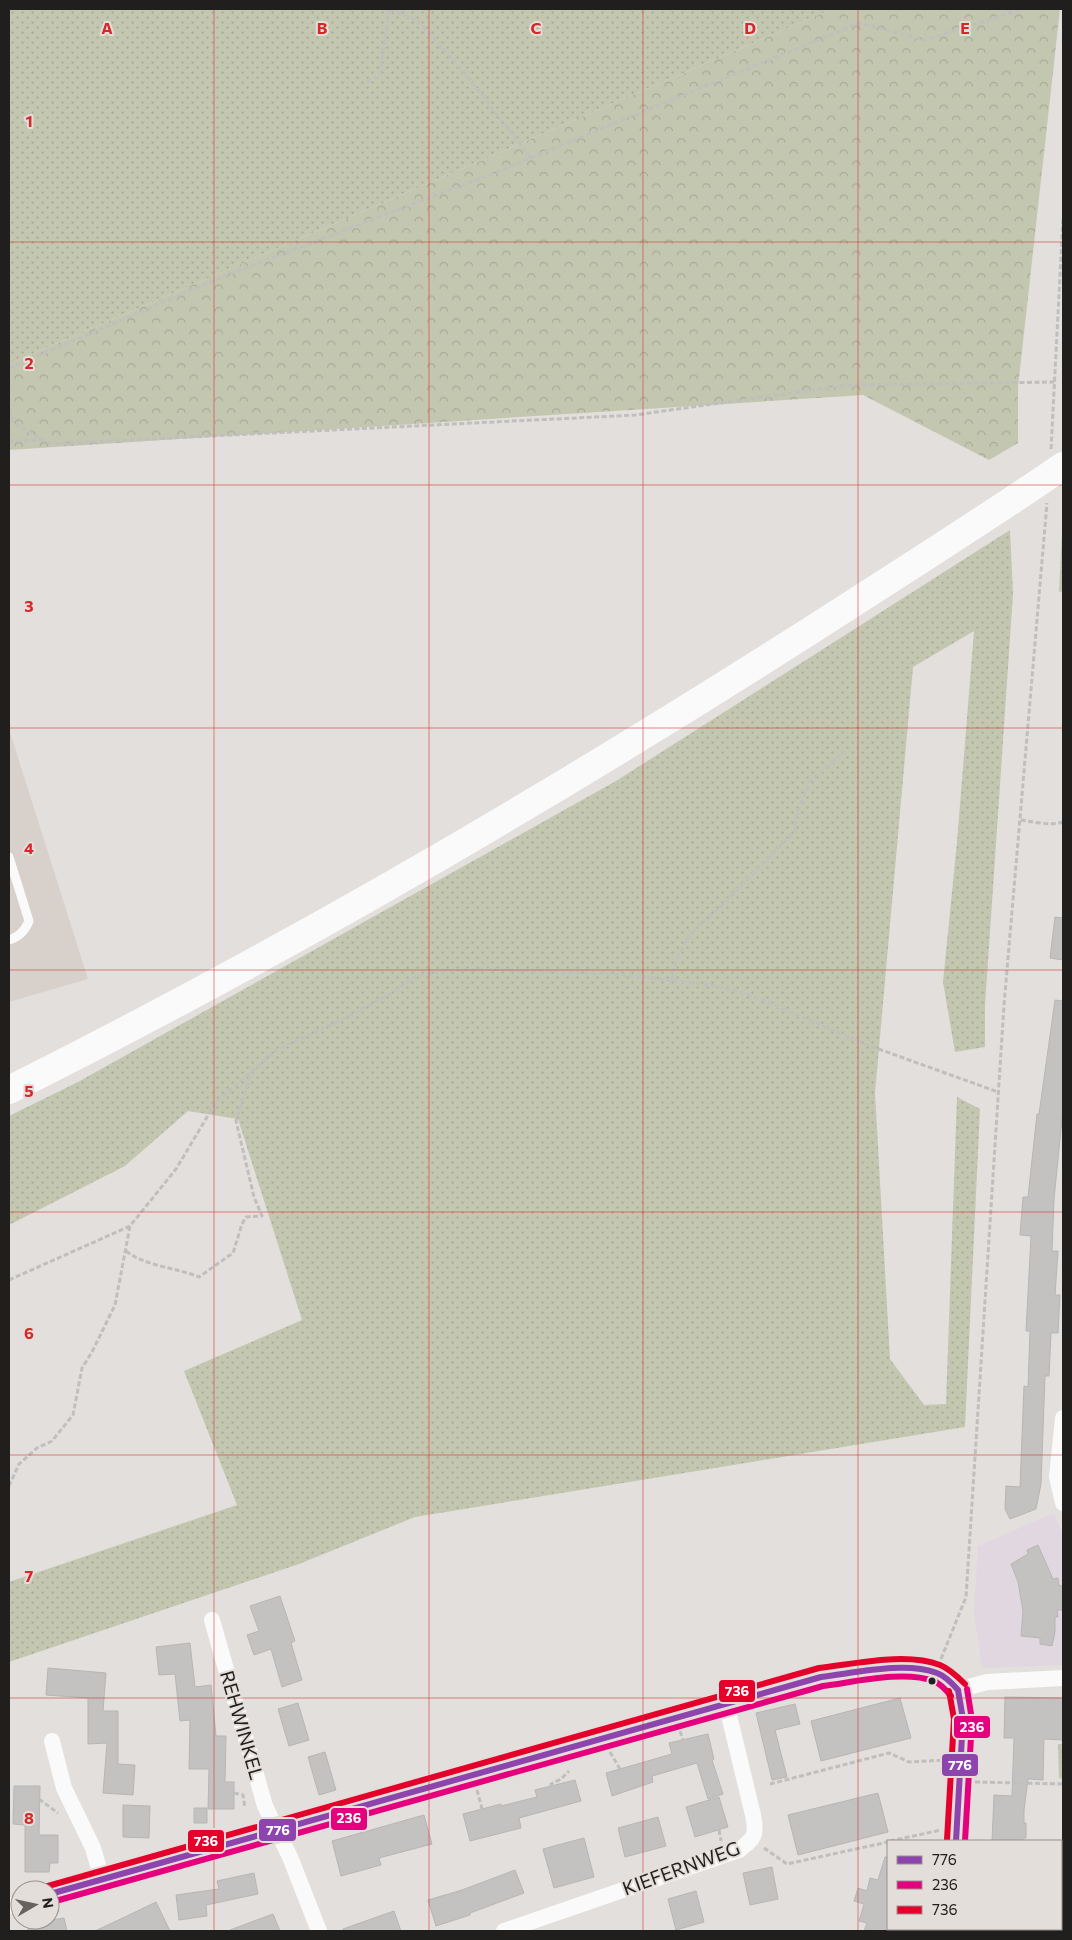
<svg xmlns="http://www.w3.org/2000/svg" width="1072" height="1940" font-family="Commissioner,sans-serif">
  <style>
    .built { fill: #d8d1cb }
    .education { fill: #e0d7e0 }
    .grass { fill: url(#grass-dots) }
    .forest { fill: url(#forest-crowns) }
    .building { fill: #c4c1c1; stroke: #b8b6b5 }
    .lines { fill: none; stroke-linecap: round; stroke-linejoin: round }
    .path { stroke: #c0bfbd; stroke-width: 3; stroke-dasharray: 5 2.5; stroke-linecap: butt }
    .lane { stroke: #fbfafa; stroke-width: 9 }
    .street { stroke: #fbfafa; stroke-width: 16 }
    .highway { stroke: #fbfafa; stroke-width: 28 }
    .bus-1-casing { stroke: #e4deda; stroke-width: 10 }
    .bus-2-casing { stroke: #e4deda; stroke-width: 10 }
    .bus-3-casing { stroke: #e4deda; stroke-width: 10 }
    .bus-1 { stroke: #8e44ad; stroke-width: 6 }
    .bus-2 { stroke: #e5007d; stroke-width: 6 }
    .bus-3 { stroke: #e4002b; stroke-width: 6 }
    .grid { fill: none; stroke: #d62828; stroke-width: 1; stroke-opacity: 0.55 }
    .bus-dot { fill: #211f1e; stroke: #e4deda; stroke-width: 2 }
    .labels { text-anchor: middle; stroke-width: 4; stroke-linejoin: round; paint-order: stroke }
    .street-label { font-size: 19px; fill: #211f1e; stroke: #e4deda }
    .grid-label { font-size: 16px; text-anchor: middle; font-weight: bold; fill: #d62828; stroke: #e4deda; stroke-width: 4; stroke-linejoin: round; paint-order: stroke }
    .line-badge { stroke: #e4deda; stroke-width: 2 }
    .badge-label { font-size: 14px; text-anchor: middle; font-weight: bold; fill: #fff }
  </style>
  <defs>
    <pattern id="grass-dots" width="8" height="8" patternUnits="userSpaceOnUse" patternTransform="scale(1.25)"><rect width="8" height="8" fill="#c4c7b0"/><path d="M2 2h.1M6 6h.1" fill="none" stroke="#a8aa97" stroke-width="1.8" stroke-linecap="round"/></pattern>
    <pattern id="forest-crowns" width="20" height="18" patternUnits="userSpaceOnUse" patternTransform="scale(1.25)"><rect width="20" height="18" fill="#c4c7b0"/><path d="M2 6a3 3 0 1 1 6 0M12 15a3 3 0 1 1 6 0" fill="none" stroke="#a8aa97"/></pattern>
  </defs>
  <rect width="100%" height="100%" fill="#e2dfdc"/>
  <!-- built -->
  <path class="built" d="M9,729l79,250 -79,23z"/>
  <!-- education -->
  <path class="education" d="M1054,1513l9,22v130l-81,3 -8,-55 4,-67z"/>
  <!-- grass -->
  <path class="grass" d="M9,9h823l-823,355z
    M1063,513v78l-4,1z
    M1010,530l3,64 -28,411v42l-30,5 -12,-70 14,-140 17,-211 -61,36 -38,426 15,266 34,46 22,-1 11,-307 23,12 -15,318 -550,90 -116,47 -290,98v-80l228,-77 -53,-134 118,-51 -64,-201 -50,-8 -63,55 -116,59v-109l69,-34 538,-301z
    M1058,1744h5v35l-4,-1z"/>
  <!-- forest -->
  <path class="forest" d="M832,9h228l-42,378v56l-29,17 -126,-65 -854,55v-86z"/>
  <!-- building -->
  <path class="building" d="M1055,917l8,1v42l-13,-2z
    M1055,1000l8,1v108l-9,90 -2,52h6l-3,44h5l-2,38h-7l-2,43h-4l-4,108 -5,25 -26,10 -5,-10 1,-23 14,1 4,-101 4,1 2,-56h-4l5,-95 -11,-1 3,-38h5l9,-83h2z
    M1038,1545l15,34 5,-1 1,8 4,-1 -1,25h-5l1,7h-3v15l-3,14 -12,-2v-6l-19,-2 2,-25 -5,-29 -7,-18 17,-10 -1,-4z
    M280,1596l15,45 -4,2 11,37 -20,7 -11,-38 -17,6 -7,-20 12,-4 -9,-25z
    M190,1643l5,44 16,-2 5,51h10l-1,46h9v27h-26l1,-40h-20l1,-49 -10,1 -5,-47 -16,1 -3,-28z
    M48,1668l58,5 -3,38h15v53l17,1 -2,30 -30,-2 4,-50 -19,1v-46l-42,-3z
    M1005,1697l58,1v42l-19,-1 -1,41 -15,-1 -4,31v13h2v15h-3v3h-31l2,-46 18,1 2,-58h-10z
    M900,1698l11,40 -90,23 -10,-40z
    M298,1703l11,37 -20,6 -11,-37z
    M795,1704l5,20 -25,6 12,47 -15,3 -16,-67z
    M708,1734l6,25 -2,1 11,34 -15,5 -11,-36 -45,13 1,6 -41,14 -6,-23 66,-19 -3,-11z
    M325,1752l11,38 -17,5 -11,-38z
    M575,1780l6,21 -62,17 2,10 -51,13 -7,-27 38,-10v2l36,-9 -2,-7z
    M14,1786h26l-1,49h19v28h-8l-1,9h-24v-47l-12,-1z
    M878,1793l10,39 -90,23 -10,-40z
    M719,1797l9,30 -33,10 -9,-30z
    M123,1805l27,1 -1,32 -26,-1z
    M194,1808h13v15h-13z
    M424,1815l8,29 -53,14 2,7 -40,11 -9,-35z
    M658,1817l8,29 -41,11 -7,-29z
    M584,1838l10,39 -40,11 -11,-39z
    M885,1857h3v74h-24l3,-8 -8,-2 5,-17 -10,-3 4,-13 9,3 3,-13 8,2z
    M772,1867l6,32 -28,6 -7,-32z
    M515,1870l9,23 -54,20v2l-34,11 -8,-26 34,-10z
    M254,1873l4,21 -52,11 1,11 -28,4 -3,-25 43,-6 -2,-8z
    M696,1891l8,31 -28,8 -8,-31z
    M156,1902l14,29h-75l32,-15z
    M394,1911l7,20h-58v-2z
    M273,1914l7,17h-50v-1z
    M64,1918l3,13h-39v-7z"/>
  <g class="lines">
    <!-- path -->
    <path class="path" d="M390,9l28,12 45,50 68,87
      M367,82l13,-7 9,-66
      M9,368l221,-94 259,-99 370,-152 66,17 97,-31
      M9,411l4,12 37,21 585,-29 213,-30 206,-3
      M9,441l34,-1
      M1051,449l12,-231
      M1021,820c13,2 29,6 42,2
      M671,980l7,-24 12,-22 34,-31 71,-72 1,-15 14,-35 35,-30
      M126,1251c21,16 49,16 73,26l34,-24 9,-29 4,-7 16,-1 -8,-19 -18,-76 15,-48
      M9,1280l121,-54 46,-57 40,-67 62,-53 61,-28 51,-27 26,-18 30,-5 31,-2 135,5 94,10 30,7 29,10 97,42 136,49
      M9,1486l10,-22 18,-16 15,-7 21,-26 9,-47 10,-16 23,-47 15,-79
      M941,1659l25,-62 38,-592 43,-502
      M680,1731l3,9
      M610,1752l10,17
      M975,1782l88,2
      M770,1784l119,-31 20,9 36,-2
      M552,1786l-1,-2 10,-5 8,-8
      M477,1790l5,19
      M234,1793l9,2 2,13
      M39,1799l19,14
      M719,1830l2,11
      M890,1841l51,-11
      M764,1848l23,16 101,-22"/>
    <!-- lane -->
    <path class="lane" d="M9,857l20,64c-4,10 -10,16 -20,19"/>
    <!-- street -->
    <path class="street" d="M1063,1418l-6,59 6,26
      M212,1620l53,186 25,51 29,74
      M958,1690l29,-8 76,-4
      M52,1741l12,47 29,60 9,31
      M956,1841l7,-122 -5,-29
      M50,1894l771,-217c31,-3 88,-15 116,-4 9,4 15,10 21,17
      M9,1906l11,-3
      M504,1931l235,-81c16,-12 18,-15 14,-35l-27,-112
      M951,1931v-2"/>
    <!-- highway -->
    <path class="highway" d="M9,1090c290,-145 570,-310 843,-486 70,-45 141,-90 211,-138"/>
    <!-- bus-1 casing -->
    <g class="bus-1-casing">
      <path id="bus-1" d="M956,1841l7,-122 -5,-29
        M50,1894l771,-217c34,-4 83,-16 116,-4 8,3 15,10 21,17"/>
    </g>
    <!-- bus-2 casing -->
    <g class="bus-2-casing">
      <path id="bus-2" d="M965,1841l7,-121 -5,-31
        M52,1902l771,-216c32,-4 80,-16 111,-5 7,3 12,9 17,15"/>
    </g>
    <!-- bus-3 casing -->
    <g class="bus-3-casing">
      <path id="bus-3" d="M947,1840l7,-121 -5,-28
        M48,1886l771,-218c36,-4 87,-16 121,-3 10,4 18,12 25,19"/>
    </g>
    <!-- bus-1 -->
    <use href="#bus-1" class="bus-1"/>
    <!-- bus-2 -->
    <use href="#bus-2" class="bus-2"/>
    <!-- bus-3 -->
    <use href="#bus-3" class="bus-3"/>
  </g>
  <!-- grid -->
  <path class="grid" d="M214,9v1922M429,9v1922M643,9v1922M858,9v1922M9,242h1054M9,485h1054M9,728h1054M9,970h1054M9,1212h1054M9,1455h1054M9,1698h1054"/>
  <!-- markers -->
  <circle class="bus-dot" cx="932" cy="1681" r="4.5"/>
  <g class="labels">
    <!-- street labels -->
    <g class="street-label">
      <text transform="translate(242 1725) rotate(74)" y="7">REHWINKEL</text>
      <text transform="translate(681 1868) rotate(-20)" y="7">KIEFERNWEG</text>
    </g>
  </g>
  <g class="grid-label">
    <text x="107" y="34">A</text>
    <text x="322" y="34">B</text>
    <text x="536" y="34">C</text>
    <text x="750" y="34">D</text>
    <text x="965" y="34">E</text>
    <text x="29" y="127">1</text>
    <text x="29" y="369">2</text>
    <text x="29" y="612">3</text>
    <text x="29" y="854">4</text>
    <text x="29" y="1097">5</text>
    <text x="29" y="1339">6</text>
    <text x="29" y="1582">7</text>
    <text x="29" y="1824">8</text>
  </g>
  <g class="line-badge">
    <rect x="718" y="1679" width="38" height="24" rx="5" fill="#e4002b"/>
    <rect x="953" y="1715" width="38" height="24" rx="5" fill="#e5007d"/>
    <rect x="941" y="1753" width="38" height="24" rx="5" fill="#8e44ad"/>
    <rect x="330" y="1807" width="38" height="24" rx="5" fill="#e5007d"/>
    <rect x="258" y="1818" width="39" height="24" rx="5" fill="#8e44ad"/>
    <rect x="187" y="1829" width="38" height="24" rx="5" fill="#e4002b"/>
  </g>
  <g class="badge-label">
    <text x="737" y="1696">736</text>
    <text x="972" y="1732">236</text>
    <text x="960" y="1770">776</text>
    <text x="349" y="1823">236</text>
    <text x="278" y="1835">776</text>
    <text x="206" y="1846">736</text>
  </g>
  <!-- border -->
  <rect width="1072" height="1940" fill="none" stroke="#211f1e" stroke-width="20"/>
  <!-- legend -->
  <rect x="887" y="1840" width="175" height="90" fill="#e4deda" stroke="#96928f"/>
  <rect x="897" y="1856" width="25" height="8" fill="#8e44ad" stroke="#96928f"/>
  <text x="932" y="1865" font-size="15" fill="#211f1e">776</text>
  <rect x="897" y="1881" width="25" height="8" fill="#e5007d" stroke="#96928f"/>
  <text x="932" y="1890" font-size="15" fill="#211f1e">236</text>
  <rect x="897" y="1906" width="25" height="8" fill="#e4002b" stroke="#96928f"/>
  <text x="932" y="1915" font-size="15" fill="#211f1e">736</text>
  <!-- north arrow -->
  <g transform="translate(35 1905) rotate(81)"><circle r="24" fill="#e4deda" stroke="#96928f"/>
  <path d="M0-4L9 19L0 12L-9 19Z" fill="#656260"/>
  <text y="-8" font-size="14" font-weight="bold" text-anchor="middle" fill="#211f1e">N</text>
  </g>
</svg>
